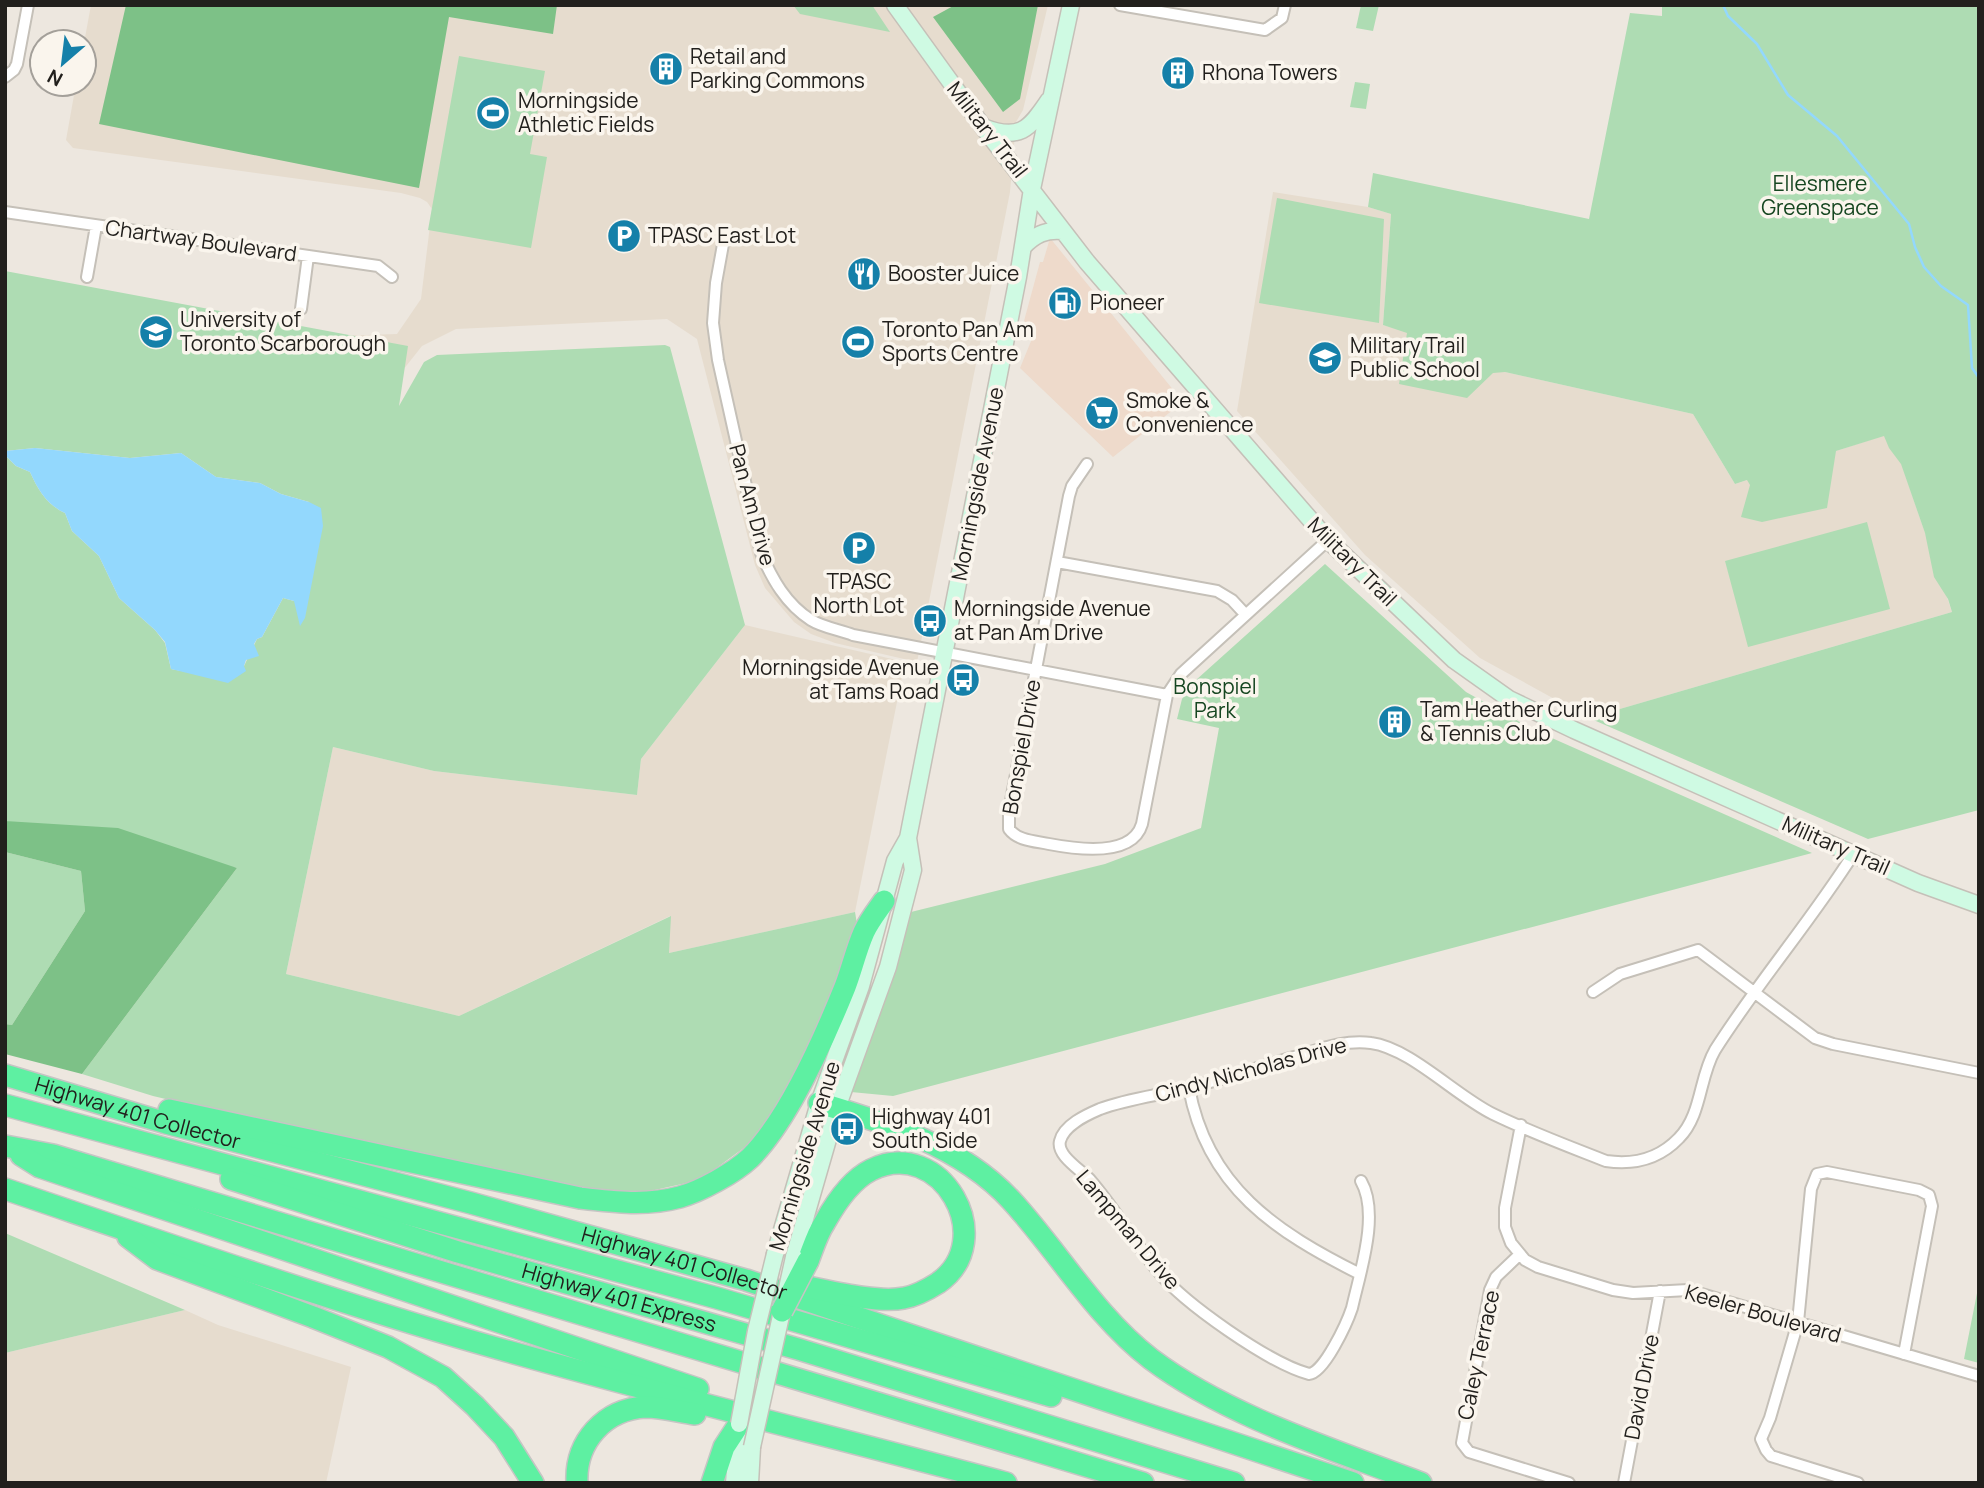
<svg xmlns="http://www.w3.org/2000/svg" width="1984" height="1488" font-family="Manrope,sans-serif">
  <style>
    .commercial { fill: #eedacb }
    .built { fill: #e6dcce }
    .green { fill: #aedcb3 }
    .forest { fill: #7dc187 }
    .water { fill: #93d8fd }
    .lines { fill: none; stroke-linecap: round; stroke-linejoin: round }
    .stream { stroke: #93d8fd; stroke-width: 2.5 }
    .street-casing { stroke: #c5c0b8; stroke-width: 14 }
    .secondary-casing { stroke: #c5c0b8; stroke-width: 19 }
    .highway-casing { stroke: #c6c5c4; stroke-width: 24 }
    .street { stroke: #fff; stroke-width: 10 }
    .secondary { stroke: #cffae3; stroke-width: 16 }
    .highway { stroke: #5ef0a2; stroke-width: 21 }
    .secondary-bridge-casing { stroke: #c5c0b8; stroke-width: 19; stroke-linecap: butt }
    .highway-bridge-casing { stroke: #c6c5c4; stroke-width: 24; stroke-linecap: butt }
    .secondary-bridge { stroke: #cffae3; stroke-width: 16 }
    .highway-bridge { stroke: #5ef0a2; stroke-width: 21 }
    .labels { text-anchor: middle; stroke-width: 7; stroke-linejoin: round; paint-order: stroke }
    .poi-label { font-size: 21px; fill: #22201d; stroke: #faf5ed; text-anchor: start }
    .street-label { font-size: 21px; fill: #22201d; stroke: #faf5ed }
    .park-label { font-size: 21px; fill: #154620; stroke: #faf5ed }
  </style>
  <rect width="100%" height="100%" fill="#ede7df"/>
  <!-- commercial -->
  <path class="commercial" d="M1050,238l133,164 -70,55 -93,-89 16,-39 -12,-8 16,-59h3z"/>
  <!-- built -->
  <path class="built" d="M91,5h957l-25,105 -7,12 -6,70 -93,470 -82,-19 -24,-9 -17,-12 -29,-34 -10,-23 -58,-226 -30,-20 -211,10 -34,17 -95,120 7,-130 63,-2 24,-35 11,-90 -5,-7 -7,-4 -19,-5 -328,-45 -7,-8 10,-56h8v-41z
    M1273,192l95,15 23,7 -8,111 24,7 89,38 197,44 42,70 156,-51 61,179 -363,106 -109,-60 -115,-103 -128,-144z
    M745,625l160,37 -50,250 -186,41 1,-37 -211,100 -173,-42 47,-227 101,24 203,24 4,-36z
    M185,1310l33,15 133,42 -25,116h-321v-130z"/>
  <!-- green -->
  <path class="green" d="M793,5h79l18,27 -90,-18z
    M1361,5h18l-6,26 -17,-3z
    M1662,5h317v805l-111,29 -279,-121 363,-106 -4,-13 -14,-22 -9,-44 -24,-69 -12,-16 -5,-12 -48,15 -9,57 -65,14 -21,-5 9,-32 -3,-5 -12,4 -42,-70 -188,-42 -12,1 -26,25 -68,-14 8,-51 -24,-8 8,-111 -23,-7 5,-34 216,46 41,-206 32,3z
    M459,56l86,15 -15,83 17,3 -16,91 -103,-18z
    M1355,82l15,2 -4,25 -16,-2z
    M1277,198l107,21 -5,104 -120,-20z
    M5,271l403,75 -9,60 25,-44 13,-7 228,-10 5,2 75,278 -104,134 -4,36 -203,-24 -101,-24 -47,227 173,42 212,-100 -2,37 186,-41 4,24 -68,148 -35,55 -56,41 -68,15 -48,-4 -215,-44 -216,-51 -71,-22 155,-206 -232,-47v-366l11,11 14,6c8,18 17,33 35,41l7,18 27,25 20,42 36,32 10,13 6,26 21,4 52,-7 13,-27 5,-2 21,-39 11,3 15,-99 -28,-8 -21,-11 -44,-6 -35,-24 -51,5 -95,-10 -30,3z
    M1867,522l23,87 -142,38 -23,-86z
    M1325,564l141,128 70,39 276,122 -919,243 -42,-4 60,-180 194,-48 96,-36 18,-100 -42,-9 5,-20 14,-19z
    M5,852l76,19 4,40 -73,114 -7,-1z
    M5,1233l180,77 -180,43z
    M1979,1283v80l-15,-4z"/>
  <!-- forest -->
  <path class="forest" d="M126,5h431l-4,29 -104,-17 -30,171 -320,-64z
    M955,5h83l-18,94 -17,13 -70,-95z
    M5,821l113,7 119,40 -155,206 -77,-20v-30l7,1 73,-114 -4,-40 -76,-19z"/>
  <!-- water -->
  <path class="water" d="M35,448l95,10 51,-5 35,24 44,6 21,11 28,8 12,6 2,18 -18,92 -5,8 -6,-25 -11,-3 -21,39 -5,2 -3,5 5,12 -13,4 -2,6 2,5 -18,12 -57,-14 -6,-27 -10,-12 -36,-32 -20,-42 -27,-25 -7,-18c-18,-8 -27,-23 -35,-41l-14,-6 -11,-11v-4z"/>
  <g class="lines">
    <!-- stream -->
    <path class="stream" d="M1723,5l5,11 29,28 31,51 49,41 72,88 6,23 9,20 17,19 27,19 4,63 7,10"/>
    <!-- street casing -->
    <g class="street-casing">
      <path id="street" d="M1120,5l145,25 17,-12 3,-13
        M5,77l9,-7 3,-6 11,-59
        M5,212l373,54 14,11
        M724,239l-8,44 -3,40 5,37 43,193c11,26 25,51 50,67 11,7 29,10 42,15l314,60
        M87,277l9,-51
        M301,309l7,-53
        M1087,464l-15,22 -3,10 -60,315v18c9,12 26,12 40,15 26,5 83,14 93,-20l25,-129 14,-21 147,-134
        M1057,562l160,29 15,9 13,14
        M1593,992l27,-18 78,-24 117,88 18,6 146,29
        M1189,1088c18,99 87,144 171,186
        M1521,1125l-16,83v19l6,16 14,17 13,7 75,23 20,3 55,-3 291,86
        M1361,1181c19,33 -1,91 -9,127 -5,15 -28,65 -43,66 -40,-11 -126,-71 -152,-104 -23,-28 -42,-61 -66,-89 -8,-10 -35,-25 -31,-40 4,-16 26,-26 40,-32 29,-11 62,-14 92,-22 34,-9 68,-20 102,-30 24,-7 51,-18 77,-14 39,5 85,53 122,71 37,18 75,32 113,47 27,4 53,-2 73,-23 23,-23 20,-61 36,-88 43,-68 96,-129 139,-197
        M1519,1255l-23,22 -6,13 -28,153 7,9 100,31
        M1624,1483l36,-192
        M1858,1483l-87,-27 -5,-6 -5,-11 9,-21 28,-96 13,-133 6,-15 10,-2 92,18 10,5 3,11 -28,148"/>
    </g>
    <!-- secondary casing -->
    <g class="secondary-casing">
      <path id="secondary" d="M895,5l88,122 104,135 241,278 126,120 55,39 65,31 344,153 61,22
        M983,127c36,14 46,3 66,-27
        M1023,247c11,-12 23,-18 40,-16
        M775,1254l44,-151 42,-117 34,-125 13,-23
        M794,1257l43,-149 51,-141 25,-97 -5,-32 110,-561 14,-88 39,-184
        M734,1483l5,-57
        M750,1483l2,-36"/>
    </g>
    <!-- highway casing -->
    <g class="highway-casing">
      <g id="highway">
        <path id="s1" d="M5,1075l161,48 305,80 275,77 607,203"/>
        <path d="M819,1103c68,20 142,43 192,97 47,51 84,116 140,159 76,57 181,90 270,124"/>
        <path d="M5,1105l712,193 334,98"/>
        <path d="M169,1110l411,88c34,4 67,8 100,-1 21,-6 54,-24 70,-39 39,-39 74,-119 95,-171 7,-18 11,-37 19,-55 5,-11 13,-21 20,-31"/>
        <path d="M5,1146l48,9 1090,328"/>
        <path d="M21,1155l19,12 658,222"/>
        <path id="s2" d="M231,1179l227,73 340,97 436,134"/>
        <path d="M5,1189c151,51 301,103 453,148 182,53 365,97 548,146"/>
        <path d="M128,1237l29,22 156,58 75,30 55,30 32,29 29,31 29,46"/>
        <path d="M792,1284c30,5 84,20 112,14 12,-2 23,-8 34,-15 62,-43 3,-148 -67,-113 -20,10 -36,34 -46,52 -8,12 -12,26 -17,39"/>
        <path d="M577,1483c-2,-41 27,-74 69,-76 16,0 34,5 49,7"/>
        <path d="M712,1483l12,-36 15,-23"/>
      </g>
    </g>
    <!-- street -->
    <use href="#street" class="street"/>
    <!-- secondary -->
    <use href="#secondary" class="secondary"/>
    <!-- highway -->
    <use href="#highway" class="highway"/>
    <!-- secondary-bridge casing -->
    <g class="secondary-bridge-casing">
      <path id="secondary-bridge" d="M739,1424l17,-93 19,-77
        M752,1447l42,-190"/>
    </g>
    <!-- highway-bridge casing -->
    <g class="highway-bridge-casing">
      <path id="highway-bridge" d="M782,1311l26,-50"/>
    </g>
    <!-- secondary-bridge -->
    <use href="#secondary-bridge" class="secondary-bridge"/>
    <!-- highway-bridge -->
    <use href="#highway-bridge" class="highway-bridge"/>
  </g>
  <!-- icons -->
  <defs>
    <g id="building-disc" transform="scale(1.75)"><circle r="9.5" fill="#1580a9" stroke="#faf5ed"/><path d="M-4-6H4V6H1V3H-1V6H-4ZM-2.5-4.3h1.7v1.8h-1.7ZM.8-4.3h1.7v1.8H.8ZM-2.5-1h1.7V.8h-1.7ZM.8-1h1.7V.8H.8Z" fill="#fff"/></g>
    <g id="stadium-disc" transform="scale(1.75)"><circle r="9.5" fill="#1580a9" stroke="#faf5ed"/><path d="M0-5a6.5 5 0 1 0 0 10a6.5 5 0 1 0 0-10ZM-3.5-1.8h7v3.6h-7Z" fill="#fff"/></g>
    <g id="parking-disc" transform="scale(1.75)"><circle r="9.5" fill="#1580a9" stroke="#faf5ed"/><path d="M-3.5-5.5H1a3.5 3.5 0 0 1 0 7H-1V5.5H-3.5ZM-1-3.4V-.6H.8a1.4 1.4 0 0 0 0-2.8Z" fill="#fff"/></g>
    <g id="restaurant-disc" transform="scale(1.75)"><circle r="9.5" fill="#1580a9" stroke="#faf5ed"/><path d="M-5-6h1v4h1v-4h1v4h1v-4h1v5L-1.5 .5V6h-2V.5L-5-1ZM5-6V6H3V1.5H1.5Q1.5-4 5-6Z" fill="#fff"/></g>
    <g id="fuel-disc" transform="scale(1.75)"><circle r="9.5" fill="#1580a9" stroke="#faf5ed"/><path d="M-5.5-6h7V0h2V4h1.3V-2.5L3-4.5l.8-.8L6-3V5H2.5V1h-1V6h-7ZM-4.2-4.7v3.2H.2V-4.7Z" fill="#fff"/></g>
    <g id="university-disc" transform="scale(1.75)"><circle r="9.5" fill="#1580a9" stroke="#faf5ed"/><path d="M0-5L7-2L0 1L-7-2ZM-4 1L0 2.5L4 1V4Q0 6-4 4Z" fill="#fff"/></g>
    <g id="school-disc" transform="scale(1.75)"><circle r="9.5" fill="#1580a9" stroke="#faf5ed"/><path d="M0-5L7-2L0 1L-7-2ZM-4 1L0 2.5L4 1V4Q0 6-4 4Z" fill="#fff"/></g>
    <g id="supermarket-disc" transform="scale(1.75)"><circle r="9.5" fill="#1580a9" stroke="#faf5ed"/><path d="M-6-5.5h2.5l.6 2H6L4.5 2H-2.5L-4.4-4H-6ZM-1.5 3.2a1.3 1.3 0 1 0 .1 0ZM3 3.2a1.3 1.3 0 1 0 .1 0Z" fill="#fff"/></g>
    <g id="bus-disc" transform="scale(1.75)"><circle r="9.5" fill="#1580a9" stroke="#faf5ed"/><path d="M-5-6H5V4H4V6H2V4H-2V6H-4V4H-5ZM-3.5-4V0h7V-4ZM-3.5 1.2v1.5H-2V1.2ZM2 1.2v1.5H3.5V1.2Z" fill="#fff"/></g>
  </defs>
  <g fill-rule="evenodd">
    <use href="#building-disc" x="666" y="69"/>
    <use href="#building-disc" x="1178" y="73"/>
    <use href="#stadium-disc" x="493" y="113"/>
    <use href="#parking-disc" x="624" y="236"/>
    <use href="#restaurant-disc" x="864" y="274"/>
    <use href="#fuel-disc" x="1065" y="303"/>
    <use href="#university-disc" x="156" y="332"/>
    <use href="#stadium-disc" x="858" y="342"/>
    <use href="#school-disc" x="1325" y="358"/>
    <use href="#supermarket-disc" x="1102" y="413"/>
    <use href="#parking-disc" x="859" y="548"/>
    <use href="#bus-disc" x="930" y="621"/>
    <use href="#bus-disc" x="963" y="680"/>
    <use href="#building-disc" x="1395" y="722"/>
    <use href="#bus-disc" x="847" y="1129"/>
  </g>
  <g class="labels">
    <!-- poi labels -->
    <g class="poi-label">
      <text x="690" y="64">Retail and<tspan x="690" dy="24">Parking Commons</tspan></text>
      <text x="1202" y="80">Rhona Towers</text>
      <text x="518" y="108">Morningside<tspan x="518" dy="24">Athletic Fields</tspan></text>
      <text x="648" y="243">TPASC East Lot</text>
      <text x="888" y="281">Booster Juice</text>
      <text x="1090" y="310">Pioneer</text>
      <text x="180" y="327">University of<tspan x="180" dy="24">Toronto Scarborough</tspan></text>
      <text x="882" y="337">Toronto Pan Am<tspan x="882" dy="24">Sports Centre</tspan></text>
      <text x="1350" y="353">Military Trail<tspan x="1350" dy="24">Public School</tspan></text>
      <text x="1126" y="408">Smoke &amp;<tspan x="1126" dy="24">Convenience</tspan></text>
      <text x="859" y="589" text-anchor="middle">TPASC<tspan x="859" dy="24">North Lot</tspan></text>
      <text x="954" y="616">Morningside Avenue<tspan x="954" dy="24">at Pan Am Drive</tspan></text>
      <text x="939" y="675" text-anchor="end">Morningside Avenue<tspan x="939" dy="24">at Tams Road</tspan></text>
      <text x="1420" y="717">Tam Heather Curling<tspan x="1420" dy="24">&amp; Tennis Club</tspan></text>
      <text x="872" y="1124">Highway 401<tspan x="872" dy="24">South Side</tspan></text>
    </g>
    <!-- street labels -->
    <g class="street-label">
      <text transform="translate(987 130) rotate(52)" y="7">Military Trail</text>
      <text transform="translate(201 241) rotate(8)" y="7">Chartway Boulevard</text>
      <text transform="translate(978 484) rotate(-79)" y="7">Morningside Avenue</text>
      <text transform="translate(752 505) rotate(75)" y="7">Pan Am Drive</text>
      <text transform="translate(1352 562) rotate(45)" y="7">Military Trail</text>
      <text transform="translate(1022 747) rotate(-80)" y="7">Bonspiel Drive</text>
      <text transform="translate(1836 846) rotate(24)" y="7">Military Trail</text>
      <text transform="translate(1251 1070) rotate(-15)" y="7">Cindy Nicholas Drive</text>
      <text dy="7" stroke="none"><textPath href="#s1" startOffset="138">Highway 401 Collector</textPath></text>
      <text transform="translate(805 1156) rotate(-73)" y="7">Morningside Avenue</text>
      <text transform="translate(1128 1230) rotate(50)" y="7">Lampman Drive</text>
      <text dy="7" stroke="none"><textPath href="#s1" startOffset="705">Highway 401 Collector</textPath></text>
      <text dy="7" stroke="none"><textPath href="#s2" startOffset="406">Highway 401 Express</textPath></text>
      <text transform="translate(1763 1314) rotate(16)" y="7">Keeler Boulevard</text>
      <text transform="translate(1479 1355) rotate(-78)" y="7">Caley Terrace</text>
      <text transform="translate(1642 1387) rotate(-79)" y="7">David Drive</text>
    </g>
    <!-- park labels -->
    <g class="park-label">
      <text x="1820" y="191">Ellesmere<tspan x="1820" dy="24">Greenspace</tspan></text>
      <text x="1215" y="694">Bonspiel<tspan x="1215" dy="24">Park</tspan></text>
    </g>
  </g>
  <!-- border -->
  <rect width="1984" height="1488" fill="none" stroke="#22201d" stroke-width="14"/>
  <!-- north arrow -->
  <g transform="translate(63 63) rotate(208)"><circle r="33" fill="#faf5ed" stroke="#a4a09a" stroke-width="2"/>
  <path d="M0-5L12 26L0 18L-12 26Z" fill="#1580a9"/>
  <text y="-10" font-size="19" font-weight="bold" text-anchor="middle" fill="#22201d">N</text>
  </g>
</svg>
